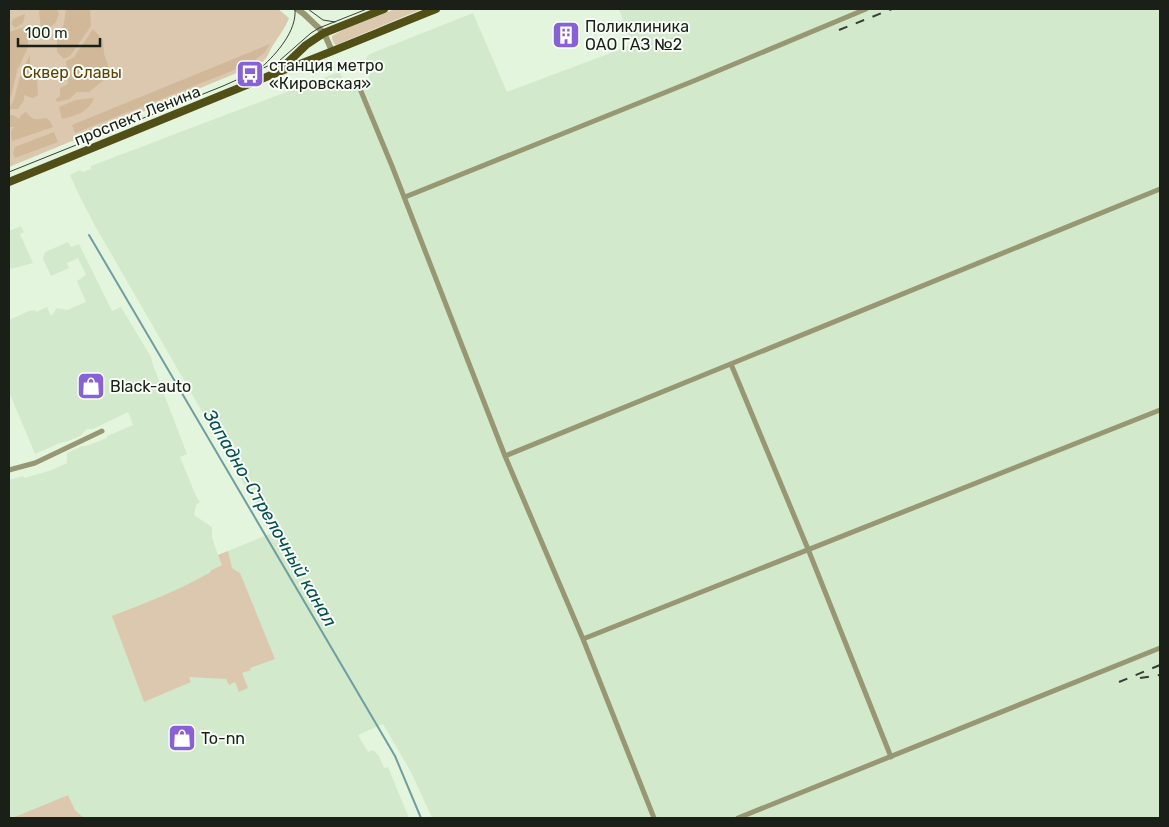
<svg xmlns="http://www.w3.org/2000/svg" width="1169" height="827" font-family="Rubik,sans-serif">
  <style>
    .built { fill: #d3e9cc }
    .green { fill: #dbc8af }
    .forest { fill: #d0b898 }
    .lines { fill: none; stroke-linecap: round; stroke-linejoin: round }
    .stream { stroke: #6f9ea1; stroke-width: 2 }
    .minor { stroke: #989773; stroke-width: 5 }
    .tertiary { stroke: #989773; stroke-width: 6 }
    .primary { stroke: #514e16; stroke-width: 8 }
    .tram { stroke: #373f35; stroke-width: 1 }
    .rail { stroke: #373f35; stroke-width: 2; stroke-dasharray: 9 9; stroke-linecap: butt }
    .labels { text-anchor: middle; stroke-width: 4; stroke-linejoin: round; paint-order: stroke }
    .poi-label { font-size: 16px; fill: #1a2018; stroke: #f8fff6; text-anchor: start }
    .park-label { font-size: 16px; fill: #614006; stroke: #f8fff6 }
    .street-label { font-size: 16px; fill: #1a2018; stroke: #f8fff6 }
    .water-label { font-size: 18px; font-style: italic; fill: #044f53; stroke: #f8fff6 }
  </style>
  <rect width="100%" height="100%" fill="#e4f5de"/>
  <!-- built -->
  <path class="built" d="M619,9h541v809h-728l-20,-44 -29,-50 -25,11 10,17 5,-2 6,6 5,12 4,-1 21,51h-325l-9,-8 -7,-15 -56,23h-3v-338l14,-4 1,2 28,-8 15,-7v-10l15,-7h4l21,-8v-2l26,-11 -5,-13 -35,17h-6l-7,7 -12,5 -8,2 -25,11 -26,-62v-10l1,-2 -1,-2v-58l20,-9 6,-1 1,2 11,-5 4,9 6,-8 10,2 19,-8 -9,-21 9,-6 -8,-17 -11,5 2,5 -18,8 -8,-17 2,-7 23,-10 3,5 8,-3 33,67 9,-4 30,50 2,8 34,89 -7,3 16,39 4,6 -4,3 -2,10 18,12v10l6,18 54,-22 -178,-309 -16,-31 -8,-18 10,-5 2,2h1l8,-3v-3l245,-93h4l8,15 21,-9 -4,-15 2,-8 5,-3 101,-40 34,79 125,-47z
    M21,226l3,6 -4,2 13,29 -22,6 -2,-4v-34z"/>
  <!-- green -->
  <path class="green" d="M9,9h269l11,9c-4,11 -11,19 -17,29 -5,8 -3,10 -11,16l-252,104z
    M395,9h27l-86,36c-3,-2 -4,-6 -4,-9l11,-6z
    M228,551l4,17 8,5 35,86 -25,9 1,2 -9,3 6,15 -9,4 -4,-10 -6,3 -3,-6 -37,-2 2,5 -47,20 -32,-86c34,-13 67,-26 99,-44l-1,-1 12,-6 -4,-10z
    M68,795l7,15 9,8h-72z"/>
  <!-- forest -->
  <path class="forest" d="M40,9h17l2,5 -3,8 -8,7 -7,-1 -2,-16z
    M66,9h24l1,17 -21,30 -6,3 -7,-7v-13l7,-15z
    M25,14l-2,9 -8,5 -4,-4 2,-5z
    M24,27l4,4v16l-11,24 -6,26h-2v-65z
    M93,29l10,11 1,14 5,13 -4,12 -16,13h-12l-8,7 -12,3 -1,-3 4,-3v-8l8,-4 -2,-23 8,-4z
    M270,44l-6,9 -12,10 -177,70 -3,-8z
    M30,54c0,9 -1,20 7,26l1,15 -5,3 -9,-3v5l-6,9h-9l5,-10 6,-22z
    M94,98c-6,15 -18,17 -32,21l-3,-12 17,-7z
    M26,112c8,9 9,8 20,6l4,3 3,6 -41,14 -1,-9 3,-5h-5v-12h4l6,4 2,-4z
    M54,132l4,10 -43,16 -2,-4 2,-7z"/>
  <g class="lines">
    <!-- stream -->
    <path class="stream" d="M89,235l306,521 26,62"/>
    <!-- minor -->
    <path class="minor" d="M358,84l34,82 113,290 78,183 71,179
      M405,197l291,-117 170,-71
      M731,364l77,185 83,208
      M505,456l655,-267
      M9,470l26,-7 67,-32
      M583,639l577,-229
      M738,818l422,-170"/>
    <!-- tertiary -->
    <path class="tertiary" d="M297,9l7,5 20,19 8,18"/>
    <!-- primary -->
    <path class="primary" d="M280,70l26,-25 18,-12 60,-24
      M9,182l267,-109c54,-20 107,-43 160,-64"/>
    <!-- tram -->
    <path class="tram" d="M308,9l15,11 12,2
      M262,67c15,-14 35,-36 33,-58
      M9,172l214,-86 56,-25 32,-28 8,-5 48,-19"/>
    <!-- rail -->
    <path class="rail" d="M839,30l53,-21
      M1140,678l20,-3
      M1119,682l41,-17"/>
  </g>
  <!-- icons -->
  <defs>
    <g id="building-square" transform="scale(1.4375)"><rect x="-9" y="-9" width="18" height="18" rx="4" fill="#8760da" stroke="#f8fff6"/><path d="M-4-6H4V6H1V3H-1V6H-4ZM-2.5-4.3h1.7v1.8h-1.7ZM.8-4.3h1.7v1.8H.8ZM-2.5-1h1.7V.8h-1.7ZM.8-1h1.7V.8H.8Z" fill="#fff"/></g>
    <g id="bus-square" transform="scale(1.4375)"><rect x="-9" y="-9" width="18" height="18" rx="4" fill="#8760da" stroke="#f8fff6"/><path d="M-5-6H5V4H4V6H2V4H-2V6H-4V4H-5ZM-3.5-4V0h7V-4ZM-3.5 1.2v1.5H-2V1.2ZM2 1.2v1.5H3.5V1.2Z" fill="#fff"/></g>
    <g id="shop-square" transform="scale(1.4375)"><rect x="-9" y="-9" width="18" height="18" rx="4" fill="#8760da" stroke="#f8fff6"/><path d="M-5-2.5h2.3a2.7 3.5 0 0 1 5.4 0H5L5.5 6h-11ZM-1.5-2.5h3a1.5 2.3 0 0 0-3 0Z" fill="#fff"/></g>
  </defs>
  <g fill-rule="evenodd">
    <use href="#building-square" x="566" y="35"/>
    <use href="#bus-square" x="250" y="74"/>
    <use href="#shop-square" x="91" y="386"/>
    <use href="#shop-square" x="182" y="738"/>
  </g>
  <g class="labels">
    <!-- poi labels -->
    <g class="poi-label">
      <text x="585" y="32">Поликлиника<tspan x="585" dy="18">ОАО ГАЗ №2</tspan></text>
      <text x="269" y="71">станция метро<tspan x="269" dy="18">«Кировская»</tspan></text>
      <text x="110" y="392">Black-auto</text>
      <text x="201" y="744">To-nn</text>
    </g>
    <!-- park labels -->
    <g class="park-label">
      <text x="72" y="78">Сквер Славы</text>
    </g>
    <!-- street labels -->
    <g class="street-label">
      <text transform="translate(137 115) rotate(-22)" y="6">проспект Ленина</text>
    </g>
    <!-- water labels -->
    <g class="water-label">
      <text transform="translate(270 518) rotate(60)" y="6">Западно-Стрелочный канал</text>
    </g>
  </g>
  <!-- border -->
  <rect width="1169" height="827" fill="none" stroke="#1a2018" stroke-width="20"/>
  <!-- scale -->
  <path d="M18 38v8h82v-8" fill="none" stroke="#1a2018" stroke-width="2.5"/>
  <text x="25" y="38" font-size="15" fill="#1a2018" stroke="#f8fff6" stroke-width="4" paint-order="stroke">100 m</text>
</svg>
